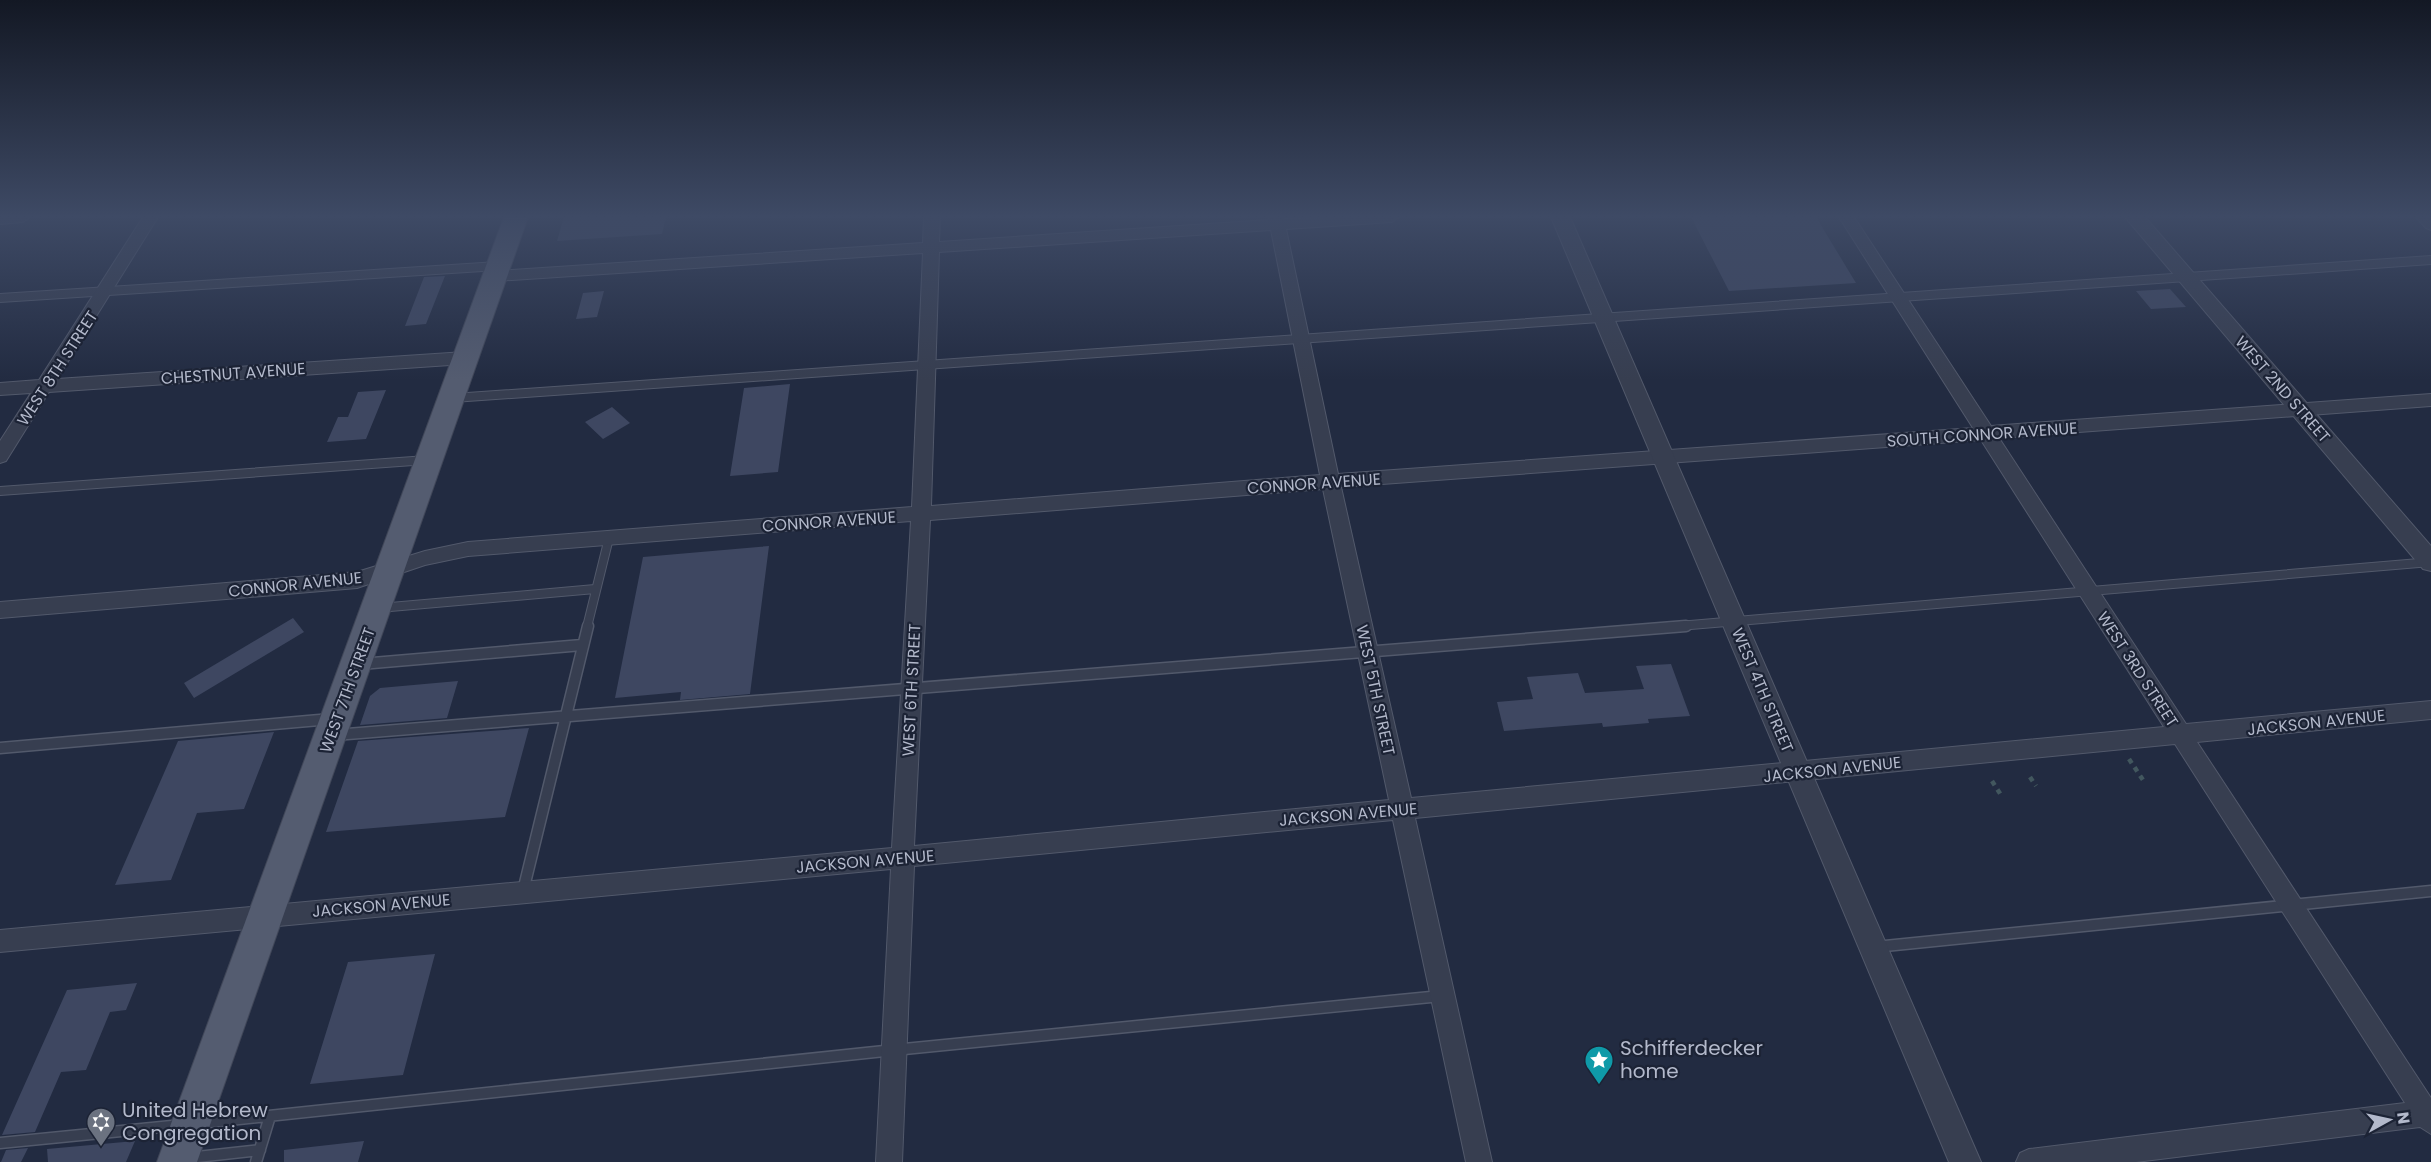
<svg xmlns="http://www.w3.org/2000/svg" width="2431" height="1162" font-family="Poppins,sans-serif">
  <style>
    .building { fill: #3e4761 }
    .lines { fill: none; stroke-linecap: round; stroke-linejoin: round }
    .service-far1-casing { stroke: #52596b; stroke-width: 10 }
    .service-casing { stroke: #52596b; stroke-width: 13 }
    .minor-casing { stroke: #52596b; stroke-width: 2 }
    .tertiary-casing { stroke: #52596b; stroke-width: 2 }
    .primary-casing { stroke: #404759; stroke-width: 2 }
    .path { stroke: #42575e; stroke-width: 4.5; stroke-dasharray: 5 5; stroke-linecap: butt }
    .service-far1 { stroke: #373e50; stroke-width: 8 }
    .service { stroke: #373e50; stroke-width: 10 }
    .minor { fill: #373e50; fill-rule: evenodd }
    .tertiary { fill: #373e50; fill-rule: evenodd }
    .primary { fill: #545c70; fill-rule: evenodd }
    .labels { text-anchor: middle; stroke-width: 4.5; stroke-linejoin: round; paint-order: stroke }
    .street-label { font-size: 16px; fill: #b3b9cb; stroke: #1c2335 }
    .near-poi-label { font-size: 20px; fill: #b3b9cb; stroke: #1c2335; text-anchor: start }
  </style>
  <rect width="100%" height="100%" fill="#222b41"/>
  <!-- building -->
  <path class="building" d="M564,217h102l-4,17 -105,7z
    M1691,217h125l40,66 -127,8z
    M445,276l-19,48 -21,2 19,-49z
    M2170,289l16,18 -35,2 -15,-18z
    M604,291l-7,26 -21,2 7,-26z
    M790,384l-12,88 -48,4 14,-88z
    M386,390l-20,49 -39,3 11,-25h10l10,-25z
    M612,407l18,16 -27,16 -18,-17z
    M769,546l-19,148 -70,6 1,-8 -66,6 28,-141z
    M293,618l11,14 -110,66 -10,-15z
    M1671,664l19,52 -42,3 1,4 -46,4 -1,-4 -98,8 -7,-29 36,-3 -6,-22 51,-4 7,20 59,-4 -8,-23z
    M458,681l-11,37 -87,7 10,-29 10,-8z
    M529,728l-24,89 -179,15 32,-91z
    M274,732l-30,77 -47,4 -26,67 -56,5 63,-144z
    M435,954l-32,121 -93,9 38,-122z
    M137,983l-11,27 -16,2 -24,58 -25,2 -26,60 -33,3 65,-145z
    M135,1141l-9,21h-78l-1,-13z
    M364,1141l-6,21h-74v-12z
    M28,1148l-7,14h-20l5,-12z"/>
  <g class="lines">
    <!-- service-far1 casing -->
    <g class="service-far1-casing">
      <path id="service-far1" d="M0,298l498,-32
        M453,398l1978,-138
        M0,491l427,-31
        M379,608l216,-19
        M587,627l22,-89
        M1667,627l764,-65"/>
    </g>
    <!-- service casing -->
    <g class="service-casing">
      <path id="service" d="M361,664l221,-19
        M335,735l1351,-109
        M0,748l331,-29
        M523,891l65,-265
        M1875,947l556,-56
        M201,1123l693,-73 547,-54
        M0,1143l182,-18
        M188,1158l72,-8
        M256,1162l14,-46"/>
    </g>
    <!-- minor casing -->
    <g class="minor-casing">
      <path id="minor" d="M0,217h30l-7,5 -23,2z
        M143,217h15l-101,162 408,-27 6,2 2,4 -2,4 -6,2 -416,28 -43,69 -6,2v-22l31,-48 -31,2v-12l39,-3z
        M924,217h16l-1,25 330,-22 -1,-3h16v2l115,-2 -7,5 -106,7 52,245 635,-46 -134,-211h15l137,209 440,-32v12l-432,32 187,286 245,-23v18l-234,23 234,356v36l-11,-7 -284,35h-120l4,-9 9,-4 376,-46 -230,-359 -760,74 77,344h-26l-73,-342 -479,46 -12,296h-26l15,-293 -891,83v-22l892,-82 19,-327 -443,35 -43,9 -68,23 -357,30v-16l357,-30 68,-21 43,-9 444,-35 11,-254 -428,28 -8,-5 8,-5 428,-28zM1271,230l49,245 -389,31 8,-254zM1981,440l183,287 -753,71 -70,-311zM1323,489l66,311 -475,46 16,-326z
        M2416,217h15v13l-5,-2z"/>
    </g>
    <!-- tertiary casing -->
    <g class="tertiary-casing">
      <path id="tertiary" d="M1551,217h19l411,945h-32z
        M2125,217h20l286,329v25l-8,-2z"/>
    </g>
    <!-- primary casing -->
    <g class="primary-casing">
      <path id="primary" d="M504,217h24l-331,945h-40z"/>
    </g>
    <!-- path -->
    <path class="path" d="M2129,759l16,24
      M2030,777l6,9
      M1992,781l9,14"/>
    <!-- service-far1 -->
    <use href="#service-far1" class="service-far1"/>
    <!-- service -->
    <use href="#service" class="service"/>
    <!-- minor -->
    <use href="#minor" class="minor"/>
    <!-- tertiary -->
    <use href="#tertiary" class="tertiary"/>
    <!-- primary -->
    <use href="#primary" class="primary"/>
  </g>
  <!-- sky -->
  <linearGradient id="sky" x2="0" y2="1"><stop stop-color="#131824"/><stop offset="0.57" stop-color="#3e4a65"/><stop offset="1" stop-color="#3e4a65" stop-opacity="0"/></linearGradient>
  <rect width="2431" height="380" fill="url(#sky)"/>
  <!-- icons -->
  <defs>
    <g id="sight-pin" transform="scale(1.5)"><path d="M0 17L-7.5 6A9.5 9.5 0 1 1 7.5 6Z" fill="#0f9aa8" stroke="#1c2335"/><path d="M0-6L1.8-2.2L6-1.7L2.9 1.2L3.7 5.4L0 3.3L-3.7 5.4L-2.9 1.2L-6-1.7L-1.8-2.2Z" fill="#fff"/></g>
    <g id="synagogue-pin" transform="scale(1.5)"><path d="M0 17L-7.5 6A9.5 9.5 0 1 1 7.5 6Z" fill="#6b7280" stroke="#1c2335"/><path d="M0-6.5L5.6 3.2H-5.6ZM0 6.5L5.6-3.2H-5.6Z" fill="#fff"/></g>
  </defs>
  <g fill-rule="evenodd">
    <use href="#sight-pin" x="1599" y="1060"/>
    <use href="#synagogue-pin" x="101" y="1122"/>
  </g>
  <g class="labels">
    <!-- street labels -->
    <g class="street-label">
      <text transform="translate(57 368) rotate(-57)" y="6">WEST 8TH STREET</text>
      <text transform="translate(233 373) rotate(-4)" y="6">CHESTNUT AVENUE</text>
      <text transform="translate(2283 389) rotate(49)" y="6">WEST 2ND STREET</text>
      <text transform="translate(1982 434) rotate(-4)" y="6">SOUTH CONNOR AVENUE</text>
      <text transform="translate(1314 483) rotate(-4)" y="6">CONNOR AVENUE</text>
      <text transform="translate(829 521) rotate(-4)" y="6">CONNOR AVENUE</text>
      <text transform="translate(295 584) rotate(-6)" y="6">CONNOR AVENUE</text>
      <text transform="translate(2138 669) rotate(57)" y="6">WEST 3RD STREET</text>
      <text transform="translate(347 690) rotate(-70)" y="6">WEST 7TH STREET</text>
      <text transform="translate(911 690) rotate(-87)" y="6">WEST 6TH STREET</text>
      <text transform="translate(1376 690) rotate(78)" y="6">WEST 5TH STREET</text>
      <text transform="translate(1763 690) rotate(67)" y="6">WEST 4TH STREET</text>
      <text transform="translate(2316 722) rotate(-6)" y="6">JACKSON AVENUE</text>
      <text transform="translate(1832 769) rotate(-6)" y="6">JACKSON AVENUE</text>
      <text transform="translate(1348 814) rotate(-5)" y="6">JACKSON AVENUE</text>
      <text transform="translate(865 861) rotate(-5)" y="6">JACKSON AVENUE</text>
      <text transform="translate(381 905) rotate(-5)" y="6">JACKSON AVENUE</text>
    </g>
    <!-- near-poi labels -->
    <g class="near-poi-label">
      <text x="1620" y="1055">Schifferdecker<tspan x="1620" dy="23">home</tspan></text>
      <text x="122" y="1117">United Hebrew<tspan x="122" dy="23">Congregation</tspan></text>
    </g>
  </g>
  <!-- north arrow -->
  <g transform="translate(2389 1120) rotate(82)" stroke="#1c2335" stroke-width="4.5" paint-order="stroke">
  <path d="M0-4.5L10 22L0 15L-10 22Z" fill="#b3b9cb"/>
  <text y="-9" font-size="16" font-weight="bold" text-anchor="middle" fill="#b3b9cb">N</text>
  </g>
</svg>
